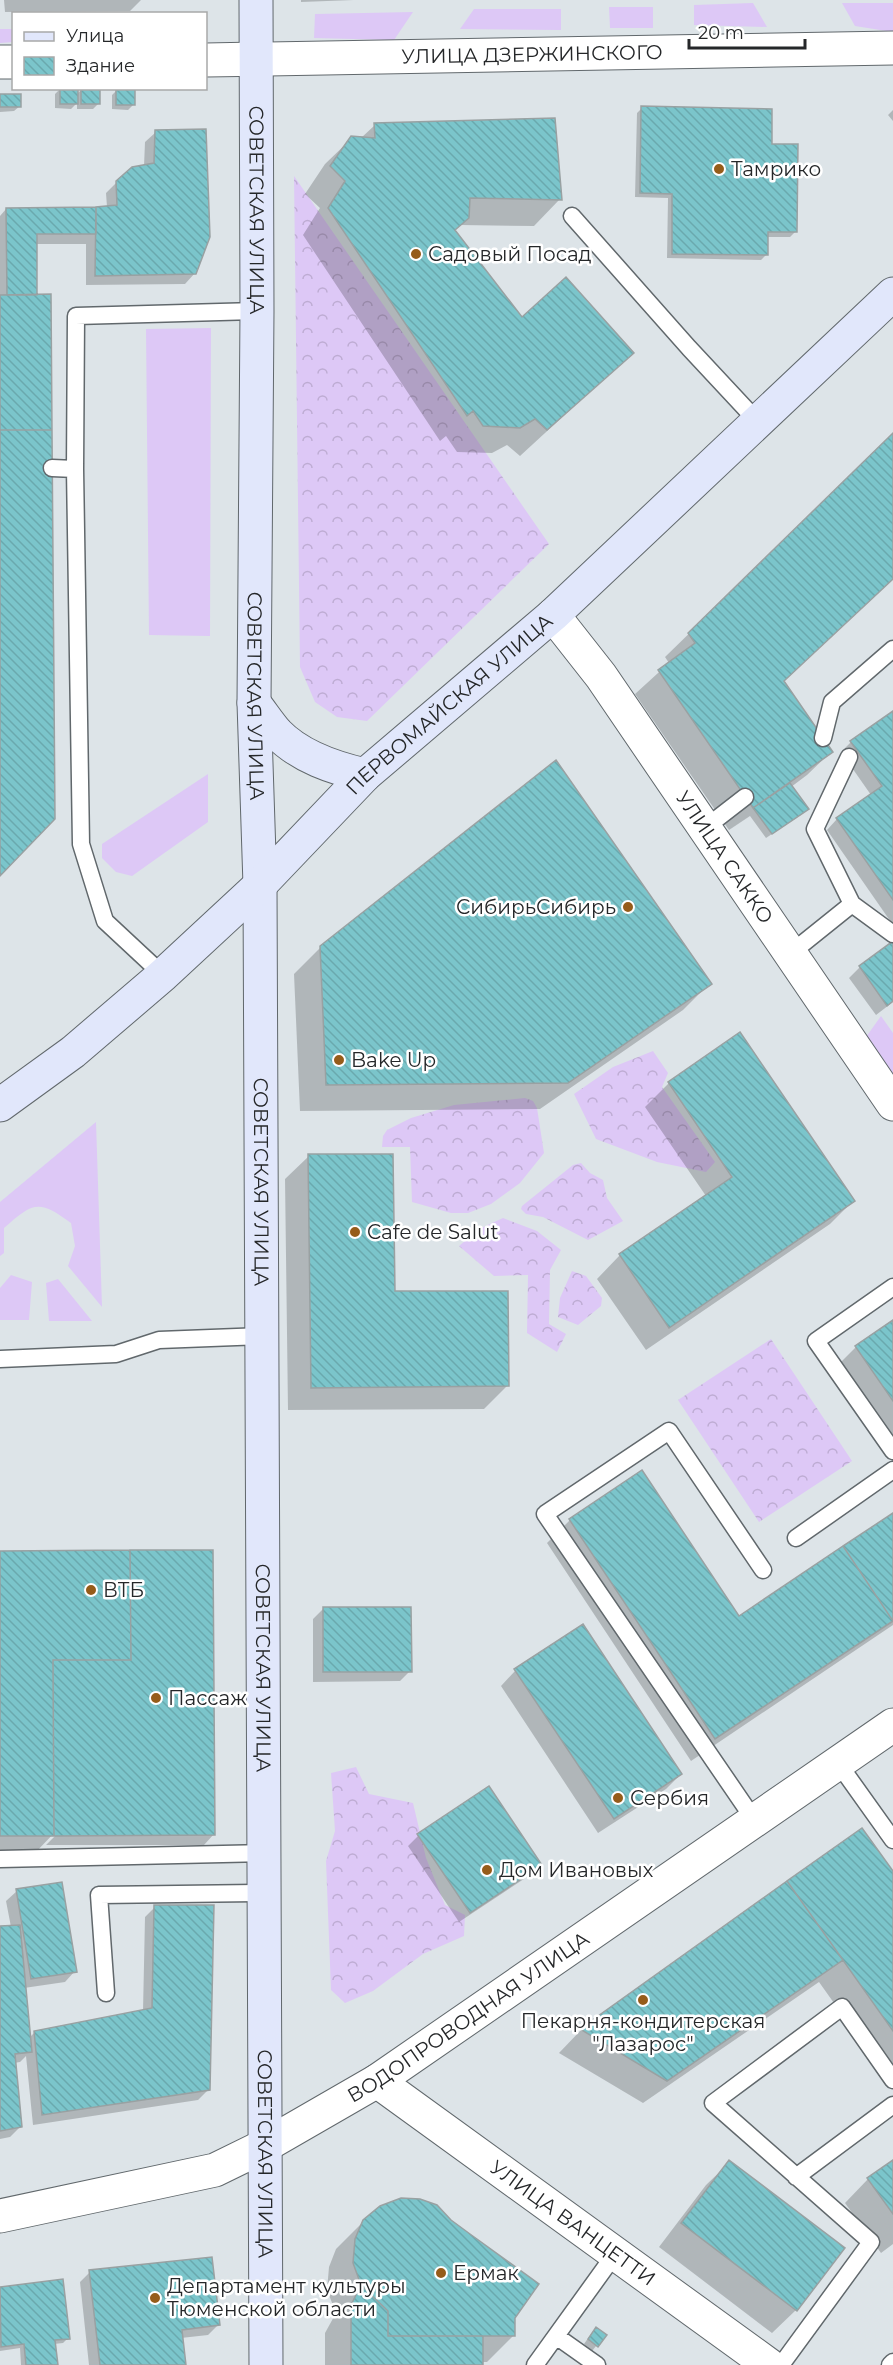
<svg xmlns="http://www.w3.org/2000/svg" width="893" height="2365" font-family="Montserrat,sans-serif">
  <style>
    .grass { fill: #ddc8f6 }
    .forest { fill: url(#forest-crowns) }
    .shadow { fill: #0003 }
    .building { fill: url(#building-back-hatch); stroke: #99a1a2; stroke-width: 1.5 }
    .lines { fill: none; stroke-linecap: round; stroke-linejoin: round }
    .lane-casing { stroke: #61686c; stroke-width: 19 }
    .street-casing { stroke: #61686c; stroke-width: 35 }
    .secondary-casing { stroke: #61686c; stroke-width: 35 }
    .lane { stroke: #fff; stroke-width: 16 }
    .street { stroke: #fff; stroke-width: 33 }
    .secondary { stroke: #e1e7fb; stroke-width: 33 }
    .poi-dot { fill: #965c1a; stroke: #fff; stroke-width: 2 }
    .labels { text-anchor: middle; stroke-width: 5; stroke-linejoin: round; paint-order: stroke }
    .street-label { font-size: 20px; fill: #252729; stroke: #fff }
    .poi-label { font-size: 20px; fill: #252729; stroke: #fff; text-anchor: start }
  </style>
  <defs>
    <pattern id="forest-crowns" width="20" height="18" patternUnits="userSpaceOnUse" patternTransform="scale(1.5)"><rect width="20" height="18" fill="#ddc8f6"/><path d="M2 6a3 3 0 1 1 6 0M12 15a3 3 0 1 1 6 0" fill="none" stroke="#beacd3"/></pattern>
    <pattern id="building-back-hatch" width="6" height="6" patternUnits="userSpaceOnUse" patternTransform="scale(1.5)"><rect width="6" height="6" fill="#7bc5cb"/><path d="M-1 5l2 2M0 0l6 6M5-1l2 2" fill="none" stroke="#6aa9ae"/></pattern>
  </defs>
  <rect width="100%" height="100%" fill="#dde4e8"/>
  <!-- grass -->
  <path class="grass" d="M753,3l14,24 -73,-2v-20z
    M842,3h51v29l-38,-6z
    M609,7h44v21h-43z
    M474,9h87v21l-101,-1z
    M413,12l-19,28 -80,-2 1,-24z
    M0,29h13v13l-13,1z
    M211,328l-1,308 -61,-1 -3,-306z
    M208,774v48l-76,54 -16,-4 -14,-14v-14z
    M881,1016l12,17v43l-27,-39z
    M96,1122l6,185 -34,-41 7,-20 -4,-23c-32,-24 -38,-21 -67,5v25l-4,3v-54z
    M11,1275l21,7 -3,38h-29v-32z
    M58,1279l34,42h-43l-3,-38z"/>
  <!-- forest -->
  <path class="forest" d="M294,176l255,368 -182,177 -30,-4 -22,-15 -15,-35z
    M653,1051l15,22 -6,14 53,75 -9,10 -49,-10 -61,-23 -22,-45 39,-27z
    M525,1098l8,3 4,7 7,45 -24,30 -29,21 -23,9h-17l-39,-11 -2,-55h-28l1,-11 4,-6 24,-12 43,-13z
    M581,1163l9,10 13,7 4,18 16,23 -35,19 -45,-23 -17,-3 -5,-5 1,-3 51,-41z
    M503,1218l34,13 24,19 -11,20 -1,54 17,10 -9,18 -30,-19 1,-58 -34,1 -35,-30 20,-17z
    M572,1271l14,5 16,22 -1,8 -23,19 -20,-8 2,-19z
    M771,1339l81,122 -93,61 -81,-122z
    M356,1767l13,27 44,9 13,55 19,47 20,10 -1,21 -41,18 -50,37 -28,12 -14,-13 -5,-129 9,-30 -4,-58z"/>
  <!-- shadow -->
  <path class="shadow" d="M4,0h137l-11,11 -125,1z
    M301,0h53l-53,2z
    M60,89l17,5 5,-5 16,15 -5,5h-16v-6l-6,6 -16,-1v-14z
    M117,90l16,15 -5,5 -16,-1v-14z
    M0,95l20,11 -6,5 -14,1z
    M642,108l128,38 25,86 -5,5h-23l-1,18 -5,5 -94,-2 1,-60 -33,-1 2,-84z
    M893,110v11l-5,-6z
    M375,125l185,74 -26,27 -74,-1 -6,6 67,88 111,34 -112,103 -13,-11 -15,8 -35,-1 -11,-16 -6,5 -137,-206 17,-27 -15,-14 20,-30 27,-26h9z
    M156,132l39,141 -10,11 -99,1v-41h-50l-36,630v-658l6,-7 101,-2 -1,-14 11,-11 27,-16 1,-24z
    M893,435v144l-110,103 48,70 -24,23 -16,12 11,27 -36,24 -16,-22 -21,14 -94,-136 34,-31 -4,-6z
    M893,713v212l-66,-95 10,-11 34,-24 -30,-43 10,-10z
    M893,943v59l-17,13 -27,-37 11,-11z
    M321,947l389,36 -27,27 -143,99 -240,2 -6,-137z
    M740,1035l113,166 -23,23 -184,126 -49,-71 23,-24 86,-59 -61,-89 24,-24z
    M309,1156l84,137 114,93 -23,23 -196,1 -3,-231z
    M893,1322v137l-60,-89 23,-23z
    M893,1514v111l-202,136 -144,-218 23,-23 168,98z
    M0,1552l214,282 -10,11h-158l14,-14 -2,-2 -24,25h-34z
    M323,1609l87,62 -10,10 -87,1v-63z
    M515,1671l166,103 -15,15 -68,44 -97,-147z
    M489,1788l51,76 -10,11 -71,47 -51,-76 10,-10z
    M893,1874v212l-74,-104 -176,121 -84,-50 22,-23z
    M17,1891l58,80 -10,11 -41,6 5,50 6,-6 108,-21 2,-94 10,-10 53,183 -10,10 -165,25 -7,-69 -6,6 -6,1 6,64 -10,10 -10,2v-212h11l-5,-26z
    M730,2162l66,148 -24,23 -113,-86 47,-62z
    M893,2162v82l-12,9 -36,-50 23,-24z
    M364,2221l150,96 -1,19 -26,26h-5v3h-157v-32l11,-20 -9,-23 2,-23 7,-18z
    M90,2272l129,52 -11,11 -27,3 3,27h-95l-9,-83z
    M62,2281l6,57 -5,5 -9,1 2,21h-35l-1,-17 -20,3v-62z
    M591,2334l14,1 -13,16 -8,-7z"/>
  <!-- building -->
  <path class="building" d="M60,88h18v16h-18z
    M81,88h19v16h-19z
    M116,88h19v17h-19z
    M0,94h21v13h-21z
    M641,106l131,3v35h26l-1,88h-29v23l-96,-1v-60l-32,-1z
    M555,118l7,82 -92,-2 -1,20 -14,12 67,87 44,-40 68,76 -87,77 -12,-11 -15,9 -37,-2 -10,-15 -6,5 -139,-208 17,-27 -15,-15 21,-30 24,2 -1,-15z
    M206,129l4,108 -14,37 -101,2 1,-69 21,-2 -1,-24 16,-14 22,-4 1,-33z
    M96,207v27h-59v61h-30l-1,-87z
    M51,294l1,136h-52v-135z
    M0,430h52l3,389 -55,57z
    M893,433v146l-109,102 49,71 -80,56 -95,-138 37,-27 -7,-10z
    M893,711v189l-57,-82 46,-32 -32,-45z
    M556,760l156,224 -144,99 -242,2 -6,-139z
    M790,783l19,26 -37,25 -19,-26z
    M893,941v60l-6,5 -28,-40z
    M740,1032l115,169 -186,127 -50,-74 113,-77 -64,-95z
    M308,1154h85l2,137h113l1,95 -198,2z
    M893,1320v81l-38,-55z
    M642,1470l97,146 104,-70 50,75 -178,118 -146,-220z
    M893,1513v108l-50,-75z
    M130,1550h83l2,285 -161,1 -1,-176h78z
    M130,1550l1,110h-78l1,176h-54v-285z
    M323,1607h88l1,65h-89z
    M583,1624l99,150 -68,45 -100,-150z
    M489,1786l53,79 -72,48 -53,-79z
    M862,1828l31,43v160l-106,-150z
    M787,1881l56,79 -176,121 -87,-52z
    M62,1882l15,90 -46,7 -15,-90z
    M154,1905h60l-4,185 -168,25 -8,-84 118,-23z
    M20,1925l12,127 -17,2 7,73 -22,4v-205z
    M729,2160l116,88 -48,63 -116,-88z
    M893,2160v54l-26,-36z
    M401,2198l19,1 17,6 14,15 19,14 69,50 -24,34v18h-127v-25l-27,-26 -8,-22 2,-24 8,-19 17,-14z
    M212,2257l8,68 -38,5 4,35h-86l-11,-95z
    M63,2279l7,60 -15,1 3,25h-32l-2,-21 -23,3 -1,-60z
    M361,2285l27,26v25h95v29h-132v-60z
    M596,2327l11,8 -9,12 -10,-8z"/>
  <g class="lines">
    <!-- lane casing -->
    <g class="lane-casing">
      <path id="lane" d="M572,216l117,132 69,74
        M52,468l23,1
        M823,738l9,-36 61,-53
        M705,828l40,-31
        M852,904l41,30
        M791,953l61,-49 -37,-75 34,-72
        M163,975l-58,-54 -24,-77 -6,-375 1,-153 181,-5
        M893,1287l-77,54 77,110
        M0,1359l116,-5 43,-14 103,-4
        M796,1538l97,-68
        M838,1763l55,77
        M755,1821l-210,-307 124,-83 94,139
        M0,1859l264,-6
        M106,1993l-7,-98 165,-2
        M796,2177l97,-72
        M556,2336l41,29
        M535,2365l80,-111
        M781,2365l90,-123 -158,-139 129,-96 51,73
        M890,2365l3,-3"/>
    </g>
    <!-- street casing -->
    <g class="street-casing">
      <g id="street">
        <path id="s1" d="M206,60l687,-12"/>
        <path d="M0,62h14"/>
        <path id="s2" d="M553,615l48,61 292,428"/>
        <path id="s3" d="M377,2081l392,284"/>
        <path id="s4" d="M0,2216l215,-46 51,-25 111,-64 516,-356"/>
      </g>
    </g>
    <!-- secondary casing -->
    <g class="secondary-casing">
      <g id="secondary">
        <path id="s5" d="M256,0l1,311 -3,392 6,182 6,1480"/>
        <path d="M254,703c8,10 15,21 23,30 23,24 57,35 88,42"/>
        <path id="s6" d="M0,1105l73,-53 90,-77 97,-90 105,-110 188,-160 340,-321"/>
      </g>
    </g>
    <!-- lane -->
    <use href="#lane" class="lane"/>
    <!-- street -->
    <use href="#street" class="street"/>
    <!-- secondary -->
    <use href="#secondary" class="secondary"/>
  </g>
  <!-- markers -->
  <g class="poi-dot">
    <circle cx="719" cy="169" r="6"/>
    <circle cx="416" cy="254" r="6"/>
    <circle cx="628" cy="907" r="6"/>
    <circle cx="339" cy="1060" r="6"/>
    <circle cx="355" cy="1232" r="6"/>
    <circle cx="91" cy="1590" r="6"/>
    <circle cx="156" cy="1698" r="6"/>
    <circle cx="618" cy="1798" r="6"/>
    <circle cx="487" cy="1870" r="6"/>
    <circle cx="643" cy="2000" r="6"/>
    <circle cx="441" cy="2273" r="6"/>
    <circle cx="155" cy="2298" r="6"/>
  </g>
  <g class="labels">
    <!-- street labels -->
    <g class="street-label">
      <text dy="7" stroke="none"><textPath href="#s1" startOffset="326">УЛИЦА ДЗЕРЖИНСКОГО</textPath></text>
      <text dy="7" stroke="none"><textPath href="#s5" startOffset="210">СОВЕТСКАЯ УЛИЦА</textPath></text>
      <text dy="7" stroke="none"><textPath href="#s5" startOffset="696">СОВЕТСКАЯ УЛИЦА</textPath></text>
      <text dy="7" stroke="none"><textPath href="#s6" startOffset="603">ПЕРВОМАЙСКАЯ УЛИЦА</textPath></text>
      <text dy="7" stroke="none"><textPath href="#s2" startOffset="297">УЛИЦА САККО</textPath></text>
      <text dy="7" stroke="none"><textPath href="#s5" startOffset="1182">СОВЕТСКАЯ УЛИЦА</textPath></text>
      <text dy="7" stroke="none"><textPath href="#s5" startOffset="1668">СОВЕТСКАЯ УЛИЦА</textPath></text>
      <text dy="7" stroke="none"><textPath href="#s4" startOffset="516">ВОДОПРОВОДНАЯ УЛИЦА</textPath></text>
      <text dy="7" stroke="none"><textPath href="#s5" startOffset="2154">СОВЕТСКАЯ УЛИЦА</textPath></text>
      <text dy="7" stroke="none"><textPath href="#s3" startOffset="242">УЛИЦА ВАНЦЕТТИ</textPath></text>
    </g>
    <!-- poi labels -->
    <g class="poi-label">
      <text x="731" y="176">Тамрико</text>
      <text x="428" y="261">Садовый Посад</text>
      <text x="616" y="914" text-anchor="end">СибирьСибирь</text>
      <text x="351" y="1067">Bake Up</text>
      <text x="367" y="1239">Cafe de Salut</text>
      <text x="103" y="1597">ВТБ</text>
      <text x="168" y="1705">Пассаж</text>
      <text x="630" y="1805">Сербия</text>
      <text x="499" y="1877">Дом Ивановых</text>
      <text x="643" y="2028" text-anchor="middle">Пекарня-кондитерская<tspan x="643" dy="23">"Лазарос"</tspan></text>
      <text x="453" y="2280">Ермак</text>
      <text x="167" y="2293">Департамент культуры<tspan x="167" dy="23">Тюменской области</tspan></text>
    </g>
  </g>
  <!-- legend -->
  <rect x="12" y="12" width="195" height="78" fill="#ffffff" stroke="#a8a9a9" stroke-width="1.5"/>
  <rect x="24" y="32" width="30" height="9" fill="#e1e7fb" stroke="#a8a9a9" stroke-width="1.5"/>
  <text x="66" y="42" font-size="18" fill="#252729">Улица</text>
  <rect x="24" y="57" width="30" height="18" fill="url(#building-back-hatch)" stroke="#a8a9a9" stroke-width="1.5"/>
  <text x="66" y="72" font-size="18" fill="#252729">Здание</text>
  <!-- scale -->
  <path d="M689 39v9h116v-9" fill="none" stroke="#252729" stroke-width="3"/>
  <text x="698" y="39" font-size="18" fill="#252729" stroke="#ffffff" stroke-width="4.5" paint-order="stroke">20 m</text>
</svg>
